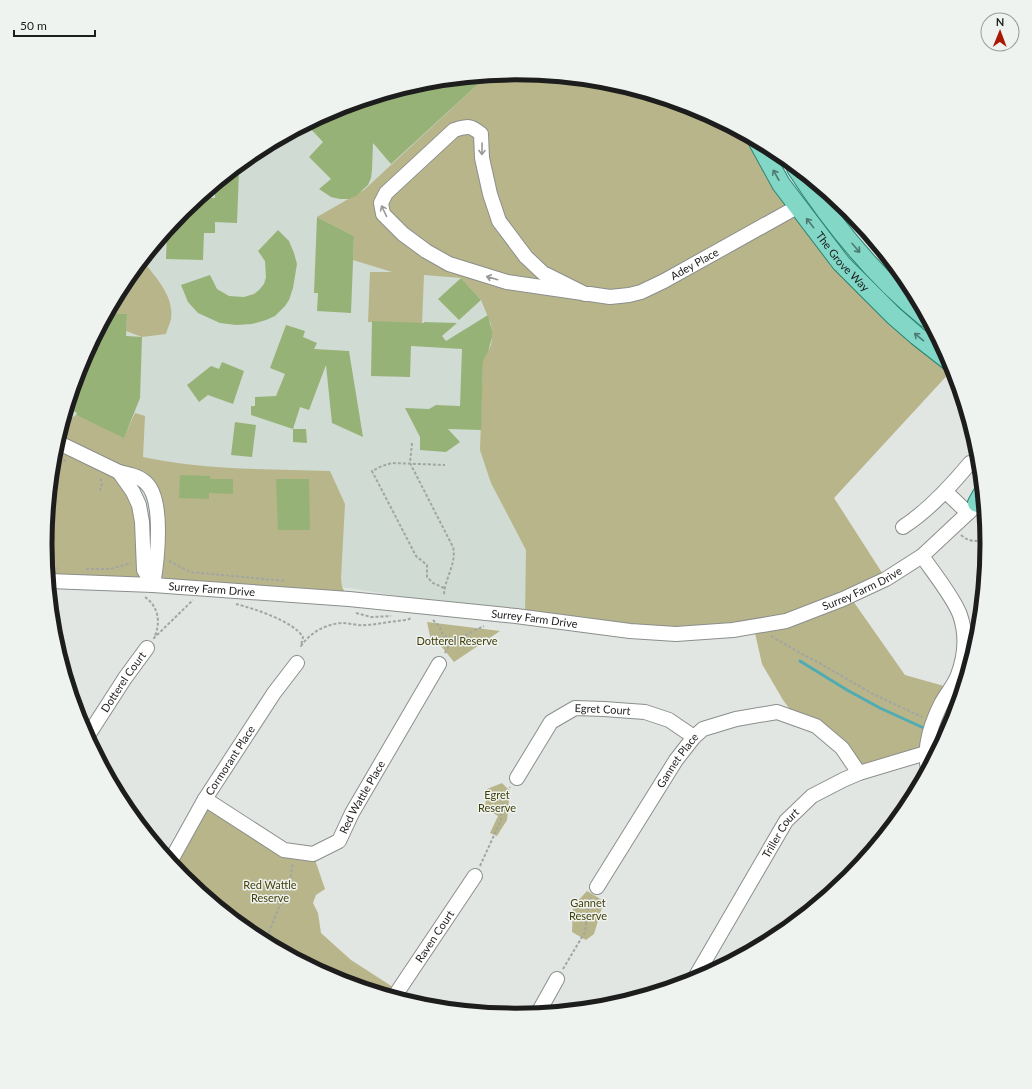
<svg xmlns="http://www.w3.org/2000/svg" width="1032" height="1089" font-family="Lato,sans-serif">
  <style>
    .built { fill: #d0dbd3 }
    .green { fill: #b8b58a; fill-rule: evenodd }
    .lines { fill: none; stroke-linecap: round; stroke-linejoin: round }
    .stream { stroke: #50acb2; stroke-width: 3 }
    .building { fill: #97b277 }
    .minor-casing { stroke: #8b8f8c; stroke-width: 16 }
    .major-casing { stroke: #288573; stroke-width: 20 }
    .path { stroke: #a2a6a3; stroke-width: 2; stroke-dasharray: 3 2; stroke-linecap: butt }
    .minor { stroke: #fff; stroke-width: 14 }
    .major { stroke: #82d7c7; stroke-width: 18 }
    .oneway { stroke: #999 }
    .oneway2 { stroke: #4f7a72 }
    .labels { text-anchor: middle; stroke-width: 3; stroke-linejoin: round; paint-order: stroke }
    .street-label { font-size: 11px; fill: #1c1d1c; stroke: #eff3f0 }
    .park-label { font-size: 11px; fill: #45410b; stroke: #eff3f0 }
    .rim { fill: none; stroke: #1c1d1c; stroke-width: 5 }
  </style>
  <rect width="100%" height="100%" fill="#e1e6e2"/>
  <!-- built -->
  <path class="built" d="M516,74l92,9 88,26 129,133 128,127 -119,129 52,81 -370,37 -166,-28 -301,-8 -4,-36 9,-92 27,-88 44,-81 58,-72 72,-58 81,-44 88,-26z"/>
  <!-- green -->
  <path class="green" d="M516,74l92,9 88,26 63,34 66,99 126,122 2,5 -119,129 52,81 -100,42 -110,13 -151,-17 1,-67 -35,-67 -11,-33 3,-93h2l6,-12 1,-8 -1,-13 -10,-24 -20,-22 -37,-3 -2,49 -54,-2 2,-50h22l-39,-12 1,-24 -37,-19 47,-27 123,-114z
    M152,250l-5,16c12,15 27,32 24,53 -1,5 -4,10 -5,15l-24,3 -16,-6 1,-17 -19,-1 17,-30z
    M135,413l10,3 -2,41c61,13 124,12 187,14l15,33 -4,74 1,9 7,12 -300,-18 -4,-37 9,-92 9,-28 13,-9 48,22zM137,478l21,36 -5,71 -20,-93z
    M853,601l52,74 46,13 10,5 -10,32 -22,42 -3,-13 -67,19 -17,-25 -44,-28 -15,-20 -21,-36 -7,-31z
    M427,622l73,9 -46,31 -13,-16 -9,-1z
    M502,783l8,8 -3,29 -10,16 -7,-3 8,-17 -13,-8 2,-19z
    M205,799l79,51 29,4 12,35 -9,6 -3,8 5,10 3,20 30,27 48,31 -4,7 -59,-18 -82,-44 -71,-59 -12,-14z
    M587,891l17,10 -10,33 -8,6 -14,-8 1,-26z"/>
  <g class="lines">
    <!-- stream -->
    <path class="stream" d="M800,661l47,29 33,18 46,21
      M933,733l10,6"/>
  </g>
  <!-- building -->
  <path class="building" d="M487,76l-96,88 -18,-21 -1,27 -1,8 -3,7 -12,11 -7,3h-9l-9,-2 -12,-8 12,-10 -22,-22 14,-15 -16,-17 29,-16 88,-26z
    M232,171h7l-2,52 -22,-1v11h-11l-1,27 -37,-1 1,-28 16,-20 18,-14 14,1v-13z
    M317,217l37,19 -3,77 -34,-2 1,-18h-4z
    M278,230l11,11 5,12 3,11 -4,24 -4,12 -4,6 -10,10 -9,4 -14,4 -16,1 -16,-2 -22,-10 -10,-11 -7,-17 29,-10 7,14 12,7 15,1 10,-3 5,-4 5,-6 2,-7 -1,-16 -7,-10z
    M461,278l20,22 -22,20 -21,-21z
    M108,313l19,1 -1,22 16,1 -2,61 -16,40 -48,-23 1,-2 -9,-5 13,-44z
    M488,315l4,16v6l-4,15 -5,9 -2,69 -33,-1 12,13 -14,10 -26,-2v-13l-15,-29 24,1 7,-4 24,1 2,-57 -51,-3 -1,31 -39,-1 1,-55 52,2v-1l33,1 -15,13 4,5z
    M286,325l19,6 -2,6 14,6 -3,6 35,2 14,86 -31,-14 -6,-58 -17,45 -9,-3 -7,22 -42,-14v-9h4v-9l21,-1 9,-22 -15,-6z
    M222,362l22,9 -11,33 -25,-9 -9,7 -12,-17 24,-19 8,3z
    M235,422l21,3 -4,32 -21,-2z
    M293,429h13l1,14 -14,-1z
    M180,475l30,1v3h23v15l-24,-1v6l-30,-1z
    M276,479h33l1,51h-32z"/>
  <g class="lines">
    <!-- minor casing -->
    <g class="minor-casing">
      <g id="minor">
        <path id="s1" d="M585,294l-42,-21 -17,-16 -27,-36 -9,-27 -8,-36 -1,-24c-11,-9 -13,-8 -27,-4l-68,63 -5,10 2,11 20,20 23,17 23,13 58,18 103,15 19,-2 12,-3 23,-11 133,-74"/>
        <path d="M57,442l62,30"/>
        <path d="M119,472c9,2 19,4 26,10 20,16 12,80 8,103l-9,-15 -2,-48 -3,-17 -6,-13z"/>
        <path d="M946,492l22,21"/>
        <path d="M903,527c26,-17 47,-40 67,-64"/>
        <path d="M922,556c11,16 32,42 38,59 7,20 5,41 -2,60 -4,11 -12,19 -17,29 -10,20 -18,43 -13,65"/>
        <path id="s2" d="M49,581l104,4 196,14 167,17 114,15 46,3 57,-4 53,-9 57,-22 43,-20 36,-23 61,-57"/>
        <path id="s3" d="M87,737l38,-59 22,-30"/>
        <path id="s4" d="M517,778l34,-56 24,-14 29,1 41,3 24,8 25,17"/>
        <path id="s5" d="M205,799l79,51 29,4 26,-13 13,-28 87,-149"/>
        <path id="s6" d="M170,862l35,-63 69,-106 23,-30"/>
        <path id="s7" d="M597,887l79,-127 18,-23 9,-8 33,-10 41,-7 39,14 26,22 17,25"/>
        <path id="s8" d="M693,981l93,-160 26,-25 31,-16 16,-7 67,-20"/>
        <path id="s9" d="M394,997l81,-121"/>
        <path d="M538,1013l19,-34"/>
      </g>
    </g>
    <!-- major casing -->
    <g class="major-casing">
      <g id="major">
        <path id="s10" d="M758,142l23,42 60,79 53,53 23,20 32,25"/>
        <path d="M796,168c35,54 79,109 130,150"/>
        <path d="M977,503l5,-9"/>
      </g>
    </g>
    <!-- path -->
    <path class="path" d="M412,443l-2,20 43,84c4,17 -9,32 -9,49
      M54,457l12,4
      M100,491l2,-7 -2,-7
      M961,535c8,7 16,7 25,4
      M169,561l21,11 96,9
      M47,567l11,1
      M86,569h24l21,-6
      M444,588l-11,-5 -6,-6v-12l-11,-9 -44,-85 10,-5 10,-3 53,2
      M145,597c14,10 16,26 9,41l39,-38
      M236,604c19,5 57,17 67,33l-2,9c9,-13 24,-22 41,-23 8,0 16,3 25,2 13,-1 26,-4 40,-5l4,-2
      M356,613l15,4 20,-1
      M433,620l7,7 1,5 10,10 33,-16
      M771,636l31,18 19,10 52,30 49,23
      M445,653l6,-11
      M480,866l21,-46 2,-23 7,-10
      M235,920l71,39 40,24
      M265,942l14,-35 10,-19 4,-25
      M563,969l22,-37 4,-30 3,-5"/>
    <!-- minor -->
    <use href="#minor" class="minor"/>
    <!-- major -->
    <use href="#major" class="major"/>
  </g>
  <!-- one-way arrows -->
  <defs><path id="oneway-shaft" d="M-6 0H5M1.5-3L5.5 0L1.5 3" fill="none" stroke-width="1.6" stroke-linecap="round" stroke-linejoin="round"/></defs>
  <g class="oneway">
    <use href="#oneway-shaft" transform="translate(482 149) rotate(91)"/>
    <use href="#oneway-shaft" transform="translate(384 211) rotate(-115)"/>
    <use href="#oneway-shaft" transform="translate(492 278) rotate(-164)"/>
  </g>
  <g class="oneway2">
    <use href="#oneway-shaft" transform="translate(776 175) rotate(-119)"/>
    <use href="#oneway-shaft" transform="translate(810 223) rotate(-128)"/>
    <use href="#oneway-shaft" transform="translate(856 248) rotate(49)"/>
    <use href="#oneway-shaft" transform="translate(919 337) rotate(-141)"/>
  </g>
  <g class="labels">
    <!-- street labels -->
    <g class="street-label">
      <text dy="4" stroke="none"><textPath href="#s10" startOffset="147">The Grove Way</textPath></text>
      <text dy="4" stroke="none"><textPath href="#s1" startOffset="689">Adey Place</textPath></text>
      <text dy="4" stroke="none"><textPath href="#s2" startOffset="823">Surrey Farm Drive</textPath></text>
      <text dy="4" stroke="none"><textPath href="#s2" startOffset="163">Surrey Farm Drive</textPath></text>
      <text dy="4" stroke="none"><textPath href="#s2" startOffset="487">Surrey Farm Drive</textPath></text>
      <text dy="4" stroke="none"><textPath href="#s3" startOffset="66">Dotterel Court</textPath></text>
      <text dy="4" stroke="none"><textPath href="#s4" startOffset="121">Egret Court</textPath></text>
      <text dy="4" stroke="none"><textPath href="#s6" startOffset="118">Cormorant Place</textPath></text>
      <text dy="4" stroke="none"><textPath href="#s7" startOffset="150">Gannet Place</textPath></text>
      <text dy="4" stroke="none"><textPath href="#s5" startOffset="202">Red Wattle Place</textPath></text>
      <text dy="4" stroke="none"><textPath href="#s8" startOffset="172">Triller Court</textPath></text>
      <text dy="4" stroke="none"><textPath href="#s9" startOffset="73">Raven Court</textPath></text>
    </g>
    <!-- park labels -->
    <g class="park-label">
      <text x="457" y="645">Dotterel Reserve</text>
      <text x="497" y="799">Egret<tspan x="497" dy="13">Reserve</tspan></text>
      <text x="270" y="889">Red Wattle<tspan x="270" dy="13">Reserve</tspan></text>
      <text x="588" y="907">Gannet<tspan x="588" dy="13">Reserve</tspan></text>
    </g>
  </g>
  <!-- crop -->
  <path d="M0 0H1032V1089H0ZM52 544a464 464 0 1 1 928 0a464 464 0 1 1-928 0Z" fill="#eff3f0" fill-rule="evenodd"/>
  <path class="rim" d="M52 544a464 464 0 1 1 928 0a464 464 0 1 1-928 0Z"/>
  <!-- north arrow -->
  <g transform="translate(1000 32) rotate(1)"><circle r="19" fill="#eff3f0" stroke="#9b9d9b"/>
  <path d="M0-3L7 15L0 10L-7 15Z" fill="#a91902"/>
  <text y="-6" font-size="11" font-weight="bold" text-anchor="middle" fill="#1c1d1c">N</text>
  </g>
  <!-- scale -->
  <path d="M14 30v6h81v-6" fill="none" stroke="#1c1d1c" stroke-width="2"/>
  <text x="20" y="30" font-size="12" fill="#1c1d1c" stroke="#eff3f0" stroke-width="3" paint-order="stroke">50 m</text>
</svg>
